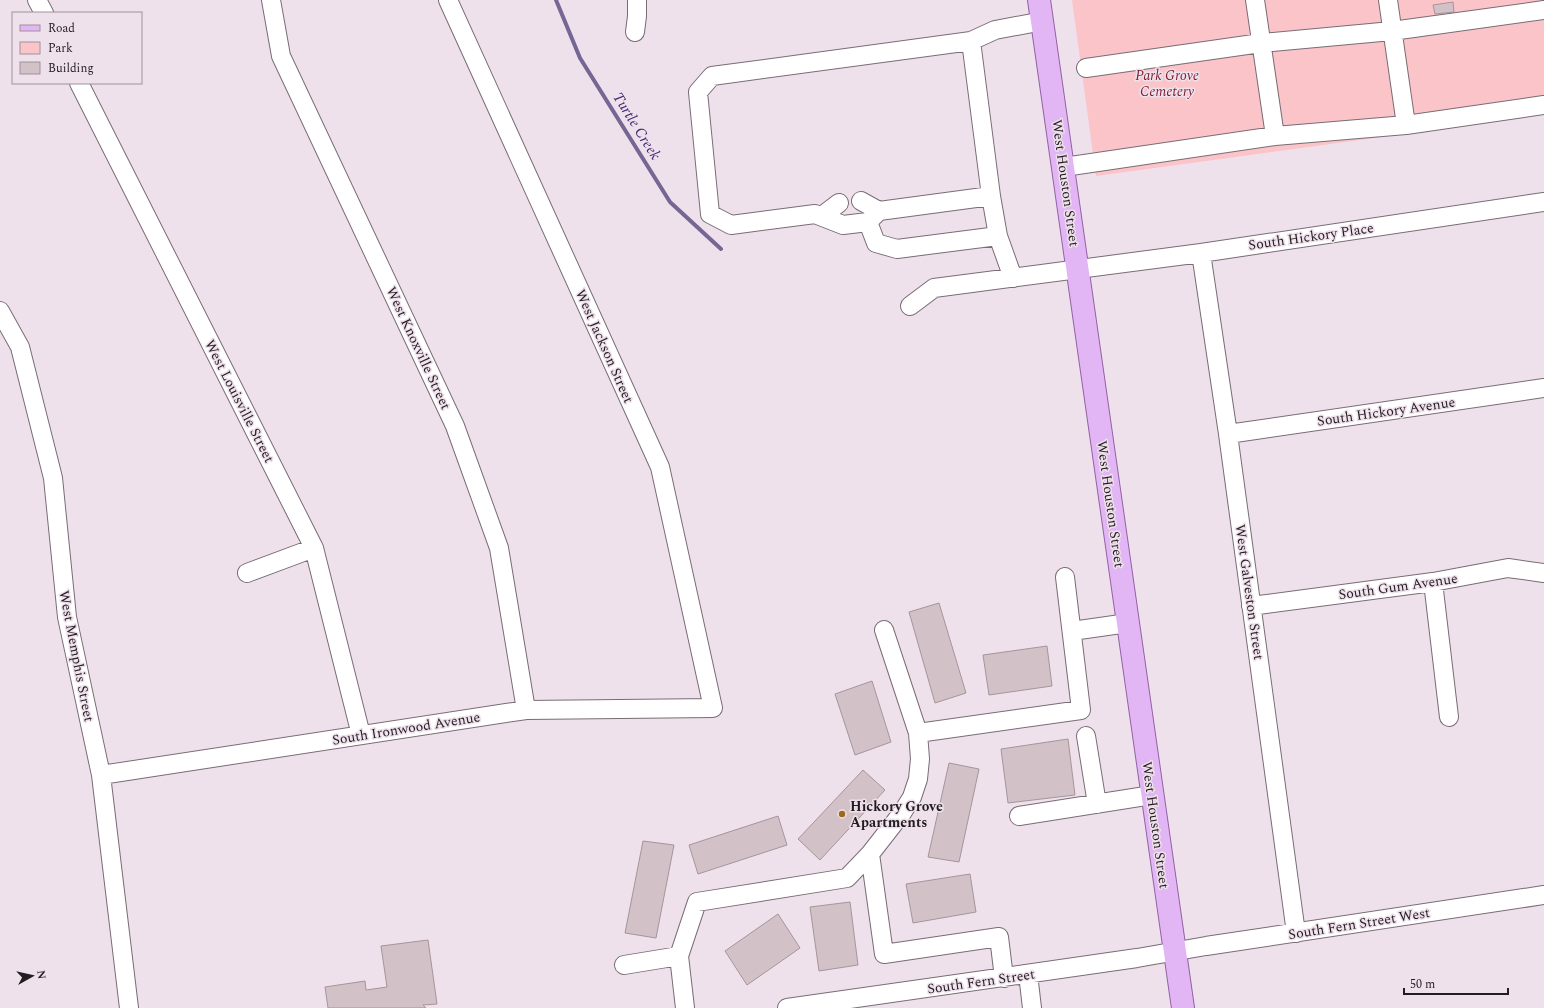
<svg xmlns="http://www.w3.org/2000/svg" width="1544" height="1008" font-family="Spectral,serif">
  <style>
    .green { fill: #fbc4c8 }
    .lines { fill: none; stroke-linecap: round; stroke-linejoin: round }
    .stream { stroke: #756694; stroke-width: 4 }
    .building { fill: #d2c1c7; stroke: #a5959b }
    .minor-casing { stroke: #796c75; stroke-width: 20 }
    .major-casing { stroke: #9261a5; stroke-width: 24 }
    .minor { stroke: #fff; stroke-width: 18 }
    .major { stroke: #e2b6f4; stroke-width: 22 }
    .poi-dot { fill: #9c691f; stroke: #efe1eb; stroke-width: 1.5 }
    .labels { text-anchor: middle; stroke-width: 3; stroke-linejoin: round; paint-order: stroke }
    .park-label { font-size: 14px; font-style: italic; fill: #7a1e31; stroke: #efe1eb }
    .street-label { font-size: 14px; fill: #221d21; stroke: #efe1eb }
    .poi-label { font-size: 14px; font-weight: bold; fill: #221d21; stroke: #efe1eb; text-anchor: start }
    .water-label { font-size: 15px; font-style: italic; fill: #432874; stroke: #efe1eb }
  </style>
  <rect width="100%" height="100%" fill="#efe1eb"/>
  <!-- green -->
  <path class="green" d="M1072,0h472v115l-448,61z"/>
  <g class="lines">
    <!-- stream -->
    <path class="stream" d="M556,0l24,58 90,144 51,47"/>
  </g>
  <!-- building -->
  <path class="building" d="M1453,2l1,10 -19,2 -2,-9z
    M939,603l27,90 -31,10 -26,-91z
    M1047,646l5,40 -63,9 -6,-40z
    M872,681l19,61 -36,13 -20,-61z
    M1068,739l7,56 -67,8 -7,-54z
    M949,763l30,6 -20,93 -31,-5z
    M863,770l22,20 -65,70 -22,-21z
    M778,816l9,29 -89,29 -9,-29z
    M643,841l31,4 -18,93 -31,-5z
    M970,874l6,38 -63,11 -7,-39z
    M850,902l8,63 -39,6 -9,-64z
    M778,914l22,34 -53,37 -22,-34z
    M428,940l9,64 -14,1 3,3h-98l-3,-21 40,-6 1,9 21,-3 -6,-41z"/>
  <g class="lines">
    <!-- minor casing -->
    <g class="minor-casing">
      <path id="minor" d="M37,0l7,13
        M271,0l10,56 174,370 44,122 27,162
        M1255,0l20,136
        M1388,0l18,125
        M635,32l2,-16v-16
        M971,41l20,155
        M1086,68l175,-25 131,-12 152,-21
        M79,83l235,465 47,187
        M1064,167l211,-31 131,-11 138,-20
        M861,201l18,10
        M822,216l17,-13
        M868,222l-25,3 -28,-11 -84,11 -21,-11 -12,-122 14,-16 259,-35 24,-11 48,-9
        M998,236l-7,-40 -112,15 -11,11 8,21 21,6 101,-13 15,42
        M1201,253l27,181 68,499
        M910,306l24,-18 267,-35 343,-51
        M0,311l20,36 33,131 14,139 34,158 28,233
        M1228,434l316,-46
        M247,573l67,-25
        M1433,582l16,135
        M1251,606l182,-24 75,-14 36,5
        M884,630l34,103 163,-23 -16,-133
        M1072,631l56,-8
        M1086,736l11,68
        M101,775l425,-65 187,-2 -53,-241 -212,-467
        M1019,816l133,-21
        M870,854l14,100 115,-17 5,41
        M624,965l55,-9
        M1028,974l4,34
        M685,1008l-6,-52 18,-54 150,-24 23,-24 32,-41 10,-16 6,-18 2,-20 -2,-26
        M787,1008l350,-50 69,-12 338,-51"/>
    </g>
    <!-- major casing -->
    <g class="major-casing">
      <path id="major" d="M1039,0l144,1008"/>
    </g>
    <!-- minor -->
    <use href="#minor" class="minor"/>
    <!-- major -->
    <use href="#major" class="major"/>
  </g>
  <!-- markers -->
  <circle class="poi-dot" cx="842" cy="814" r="4"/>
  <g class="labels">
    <!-- park labels -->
    <g class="park-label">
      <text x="1167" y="80">Park Grove<tspan x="1167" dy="16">Cemetery</tspan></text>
    </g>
    <!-- street labels -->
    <g class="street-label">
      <text transform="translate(1066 183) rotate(82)" y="5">West Houston Street</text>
      <text transform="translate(1311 236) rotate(-8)" y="5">South Hickory Place</text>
      <text transform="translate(605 346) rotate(66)" y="5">West Jackson Street</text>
      <text transform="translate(419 348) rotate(65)" y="5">West Knoxville Street</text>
      <text transform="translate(240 401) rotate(63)" y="5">West Louisville Street</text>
      <text transform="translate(1386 411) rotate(-8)" y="5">South Hickory Avenue</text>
      <text transform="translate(1111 504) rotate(82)" y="5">West Houston Street</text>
      <text transform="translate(1398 586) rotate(-8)" y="5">South Gum Avenue</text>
      <text transform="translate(1250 592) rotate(82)" y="5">West Galveston Street</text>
      <text transform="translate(77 656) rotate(79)" y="5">West Memphis Street</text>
      <text transform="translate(406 728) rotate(-9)" y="5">South Ironwood Avenue</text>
      <text transform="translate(1156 825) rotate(82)" y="5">West Houston Street</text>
      <text transform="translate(1359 923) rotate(-9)" y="5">South Fern Street West</text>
      <text transform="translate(981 981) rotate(-8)" y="5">South Fern Street</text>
    </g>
    <!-- poi labels -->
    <g class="poi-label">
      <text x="850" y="811">Hickory Grove<tspan x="850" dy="16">Apartments</tspan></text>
    </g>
    <!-- water labels -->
    <g class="water-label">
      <text transform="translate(637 126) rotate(58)" y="5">Turtle Creek</text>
    </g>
  </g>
  <!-- legend -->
  <rect x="12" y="12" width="130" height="72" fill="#efe1eb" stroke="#9d939a"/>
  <rect x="20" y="25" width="20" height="6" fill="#e2b6f4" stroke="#9d939a"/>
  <text x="48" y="32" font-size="12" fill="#221d21">Road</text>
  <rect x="20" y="42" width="20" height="12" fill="#fbc4c8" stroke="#9d939a"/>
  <text x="48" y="52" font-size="12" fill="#221d21">Park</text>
  <rect x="20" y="62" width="20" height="12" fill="#d2c1c7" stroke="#9d939a"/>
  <text x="48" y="72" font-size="12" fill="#221d21">Building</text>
  <!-- north arrow -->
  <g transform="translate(32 976) rotate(82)" stroke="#efe1eb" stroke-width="3" paint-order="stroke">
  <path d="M0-3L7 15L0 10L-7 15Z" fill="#221d21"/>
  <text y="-6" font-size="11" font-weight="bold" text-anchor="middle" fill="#221d21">N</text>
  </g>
  <!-- scale -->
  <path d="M1404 988v6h104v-6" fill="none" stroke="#221d21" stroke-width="2"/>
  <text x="1410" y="988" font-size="12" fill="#221d21" stroke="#efe1eb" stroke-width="3" paint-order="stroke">50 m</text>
</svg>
